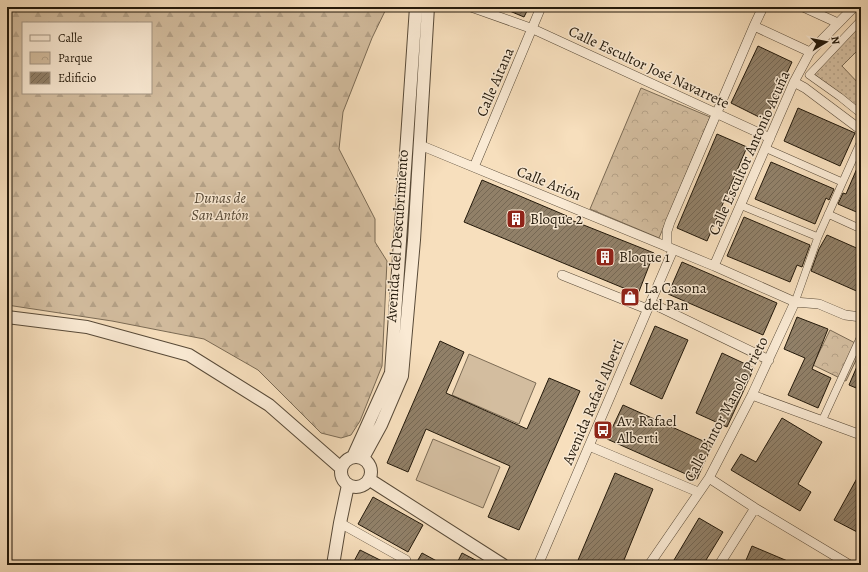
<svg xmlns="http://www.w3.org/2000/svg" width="868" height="572" font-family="Alegreya,serif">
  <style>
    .grass { fill: url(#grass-dots); stroke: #7b6b55 }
    .forest { fill: url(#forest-firs); stroke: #7b6b55; fill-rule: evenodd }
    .park { fill: url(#park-crowns); stroke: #7b6b55 }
    .garden { fill: #d3bd9f; stroke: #7b6b55 }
    .building { fill: url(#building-hatch); stroke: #23190b }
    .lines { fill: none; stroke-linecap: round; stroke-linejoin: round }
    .pedestrian-casing { stroke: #584a38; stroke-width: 8 }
    .minor-casing { stroke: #584a38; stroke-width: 10 }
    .tertiary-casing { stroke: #584a38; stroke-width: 14 }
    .pedestrian { stroke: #faead4; stroke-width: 7 }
    .minor { stroke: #faead4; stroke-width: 9 }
    .tertiary { stroke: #faead4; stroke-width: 12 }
    .labels { text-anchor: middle; stroke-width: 3; stroke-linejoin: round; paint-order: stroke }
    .street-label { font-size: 15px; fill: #23190b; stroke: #faead4 }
    .park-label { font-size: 15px; font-style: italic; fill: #584a37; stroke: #faead4 }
    .poi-label { font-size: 15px; fill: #23190b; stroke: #faead4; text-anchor: start }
  </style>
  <defs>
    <pattern id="grass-dots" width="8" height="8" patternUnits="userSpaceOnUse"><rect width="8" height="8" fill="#d3bd9f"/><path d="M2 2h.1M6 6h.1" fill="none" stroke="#b5a288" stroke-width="1.8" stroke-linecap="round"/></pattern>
    <pattern id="forest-firs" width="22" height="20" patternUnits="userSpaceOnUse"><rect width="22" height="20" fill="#d3bd9f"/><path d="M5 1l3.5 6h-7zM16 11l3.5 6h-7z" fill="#b5a288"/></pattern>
    <pattern id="park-crowns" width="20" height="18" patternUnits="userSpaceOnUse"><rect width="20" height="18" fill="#d3bd9f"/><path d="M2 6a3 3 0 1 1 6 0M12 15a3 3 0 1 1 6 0" fill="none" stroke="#b5a288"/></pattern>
    <pattern id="building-hatch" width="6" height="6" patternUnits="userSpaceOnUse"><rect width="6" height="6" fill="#918068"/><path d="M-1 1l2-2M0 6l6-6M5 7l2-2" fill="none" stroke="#766854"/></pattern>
  </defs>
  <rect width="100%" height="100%" fill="#f7dfbd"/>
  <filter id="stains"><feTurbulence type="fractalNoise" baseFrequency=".005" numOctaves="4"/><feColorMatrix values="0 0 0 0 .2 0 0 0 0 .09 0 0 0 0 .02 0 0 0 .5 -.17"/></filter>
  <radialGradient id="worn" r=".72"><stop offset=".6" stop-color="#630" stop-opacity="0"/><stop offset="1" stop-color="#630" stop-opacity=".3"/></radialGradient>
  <!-- grass -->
  <path class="grass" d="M856,29l5,5v13l-19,19 19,20v25l-47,-37z"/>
  <!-- forest -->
  <path class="forest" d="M7,7h380l-15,31 -29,74 -4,37 36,70v23l12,19 -5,105 -22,55 -9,14 -10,3 -20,-5 -63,-63 -54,-31 -92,-18 -105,-16zM23,23h128v70h-128z"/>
  <!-- park -->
  <path class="park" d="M641,88l69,29 -51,121 -69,-29z
    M830,330l31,16v4l-15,31 -33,-16z"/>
  <!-- garden -->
  <path class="garden" d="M469,354l67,29 -17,41 -67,-29z
    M433,439l67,28 -17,41 -67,-28z"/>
  <!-- building -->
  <path class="building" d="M500,7h29l-5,10z
    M758,46l34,16 -27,58 -34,-17z
    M798,108l57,25 -15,33 -56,-25z
    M717,134l30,13 -40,94 -30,-13z
    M861,159v55l-23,-10 5,-11 3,1z
    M771,162l63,27 -5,11 -3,-2 -11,26 -60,-25z
    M482,180l85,36 -1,2 88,35 -16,41 -174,-72z
    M744,217l66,28 -8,22 -5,-2 -7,17 -63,-26z
    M827,235l34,15v43l-50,-22 8,-22z
    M682,262l95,41 -14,32 -95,-41z
    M797,317l31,12 -16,40 19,9 -13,30 -30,-13 17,-37 -21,-9z
    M655,326l33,14 -26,59 -32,-15z
    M440,341l24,11 -18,41 81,36 22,-51 31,13 -61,139 -31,-13 22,-51 -84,-37 -18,43 -21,-9z
    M722,353l32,15 -27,59 -31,-14z
    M861,357v33l-12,-5z
    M623,405l89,40 -15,34 -90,-40z
    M782,418l40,24 -24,42 13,8 -11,19 -69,-41 10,-16 15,8z
    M861,471v63l-27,-14z
    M615,473l38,16 -31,76h-46z
    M373,497l50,28 -15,27 -50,-28z
    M699,518l24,14 -20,33h-21l-8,-5z
    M752,546l45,19h-53z
    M360,550l30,15h-38z
    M422,553l22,12h-29z
    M462,553l23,12h-29z"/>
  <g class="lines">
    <!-- pedestrian casing -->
    <g class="pedestrian-casing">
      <path id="pedestrian" d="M861,24l-2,-2 -50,53 31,22 21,17
        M765,148l77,34
        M740,205l78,32
        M828,214l33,15
        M795,302l23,-65 43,-96
        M822,421l39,-85"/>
    </g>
    <!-- minor casing -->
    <g class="minor-casing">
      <path id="minor" d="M471,7l62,22 237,109
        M763,7l-9,19 56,26
        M803,7l35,16
        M794,82l11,6 56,42
        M420,145l294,121 81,36 24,2 26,11 16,2
        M474,167l67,-160
        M667,247v-16l3,-9 84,-196
        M714,266l80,-184 16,-30 44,-45
        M562,275l85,34
        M651,303l118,57
        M752,395l109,40
        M589,446l109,46
        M709,478l46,30 95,57
        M340,523l66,37
        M538,565l135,-315
        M649,565l60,-87 43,-83 43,-93
        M719,565l36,-57
        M859,565l2,-3"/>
    </g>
    <!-- tertiary casing -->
    <g class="tertiary-casing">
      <path id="tertiary" d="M7,317l80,10 102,28 80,50 72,63
        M341 472a15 15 0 1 1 30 0a15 15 0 1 1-30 0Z
        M353,457l38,-84 25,-366
        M363,458l18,-33 21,-49 12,-136 14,-233
        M370,480l133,85
        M333,565l7,-42 8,-38"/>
    </g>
    <!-- pedestrian -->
    <use href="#pedestrian" class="pedestrian"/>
    <!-- minor -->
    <use href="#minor" class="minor"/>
    <!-- tertiary -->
    <use href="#tertiary" class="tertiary"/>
  </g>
  <!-- icons -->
  <defs>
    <g id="building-square" transform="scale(1)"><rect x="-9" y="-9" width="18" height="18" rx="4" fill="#8f2418" stroke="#faead4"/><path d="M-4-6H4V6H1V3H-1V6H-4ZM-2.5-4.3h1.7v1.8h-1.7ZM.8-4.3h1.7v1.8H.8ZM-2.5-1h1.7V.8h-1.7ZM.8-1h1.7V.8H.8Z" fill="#fff"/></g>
    <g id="shop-square" transform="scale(1)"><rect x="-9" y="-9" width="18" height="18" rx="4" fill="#8f2418" stroke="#faead4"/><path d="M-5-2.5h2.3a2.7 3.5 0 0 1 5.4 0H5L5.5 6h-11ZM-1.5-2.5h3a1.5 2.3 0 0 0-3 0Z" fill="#fff"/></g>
    <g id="bus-square" transform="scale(1)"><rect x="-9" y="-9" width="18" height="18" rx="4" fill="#8f2418" stroke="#faead4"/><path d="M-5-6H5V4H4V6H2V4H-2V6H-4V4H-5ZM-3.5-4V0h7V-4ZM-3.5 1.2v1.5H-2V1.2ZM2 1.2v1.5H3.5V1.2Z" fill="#fff"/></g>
  </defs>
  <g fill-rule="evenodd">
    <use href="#building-square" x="516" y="219"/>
    <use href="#building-square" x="605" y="257"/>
    <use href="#shop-square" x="630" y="297"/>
    <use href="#bus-square" x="603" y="430"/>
  </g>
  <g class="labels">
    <!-- street labels -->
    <g class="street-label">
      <text transform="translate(649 67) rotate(25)" y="5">Calle Escultor José Navarrete</text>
      <text transform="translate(495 82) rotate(-67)" y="5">Calle Aitana</text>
      <text transform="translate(749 153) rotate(-66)" y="5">Calle Escultor Antonio Acuña</text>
      <text transform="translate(549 183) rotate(22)" y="5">Calle Arión</text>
      <text transform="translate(397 236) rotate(-86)" y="5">Avenida del Descubrimiento</text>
      <text transform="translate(593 402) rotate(-67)" y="5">Avenida Rafael Alberti</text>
      <text transform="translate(726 409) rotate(-62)" y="5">Calle Pintor Manolo Prieto</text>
    </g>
    <!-- park labels -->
    <g class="park-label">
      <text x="220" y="203">Dunas de<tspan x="220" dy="17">San Antón</tspan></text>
    </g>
    <!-- poi labels -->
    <g class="poi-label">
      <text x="530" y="224">Bloque 2</text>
      <text x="619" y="262">Bloque 1</text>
      <text x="644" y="293">La Casona<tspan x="644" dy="17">del Pan</tspan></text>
      <text x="617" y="426">Av. Rafael<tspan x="617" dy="17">Alberti</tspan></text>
    </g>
  </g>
  <!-- margin -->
  <rect width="868" height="572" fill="none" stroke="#f7dfbd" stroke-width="24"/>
  <rect x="8" y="8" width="852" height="556" fill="none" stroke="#23190b" stroke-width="2"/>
  <rect x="12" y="12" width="844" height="548" fill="none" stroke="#23190b"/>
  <!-- legend -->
  <rect x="22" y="22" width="130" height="72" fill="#faead4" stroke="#a49684"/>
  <rect x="30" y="35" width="20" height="6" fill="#faead4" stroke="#a49684"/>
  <text x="58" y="42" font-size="12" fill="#23190b">Calle</text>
  <rect x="30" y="52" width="20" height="12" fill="url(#park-crowns)" stroke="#a49684"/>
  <text x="58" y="62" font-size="12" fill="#23190b">Parque</text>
  <rect x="30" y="72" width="20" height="12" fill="url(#building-hatch)" stroke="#a49684"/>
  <text x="58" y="82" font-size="12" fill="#23190b">Edificio</text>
  <!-- north arrow -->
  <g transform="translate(826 42) rotate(80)" stroke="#faead4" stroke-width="3" paint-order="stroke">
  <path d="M0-3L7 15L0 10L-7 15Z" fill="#23190b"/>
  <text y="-6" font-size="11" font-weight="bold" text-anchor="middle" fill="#23190b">N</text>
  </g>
  <rect width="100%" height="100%" filter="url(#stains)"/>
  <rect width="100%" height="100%" fill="url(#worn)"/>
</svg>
